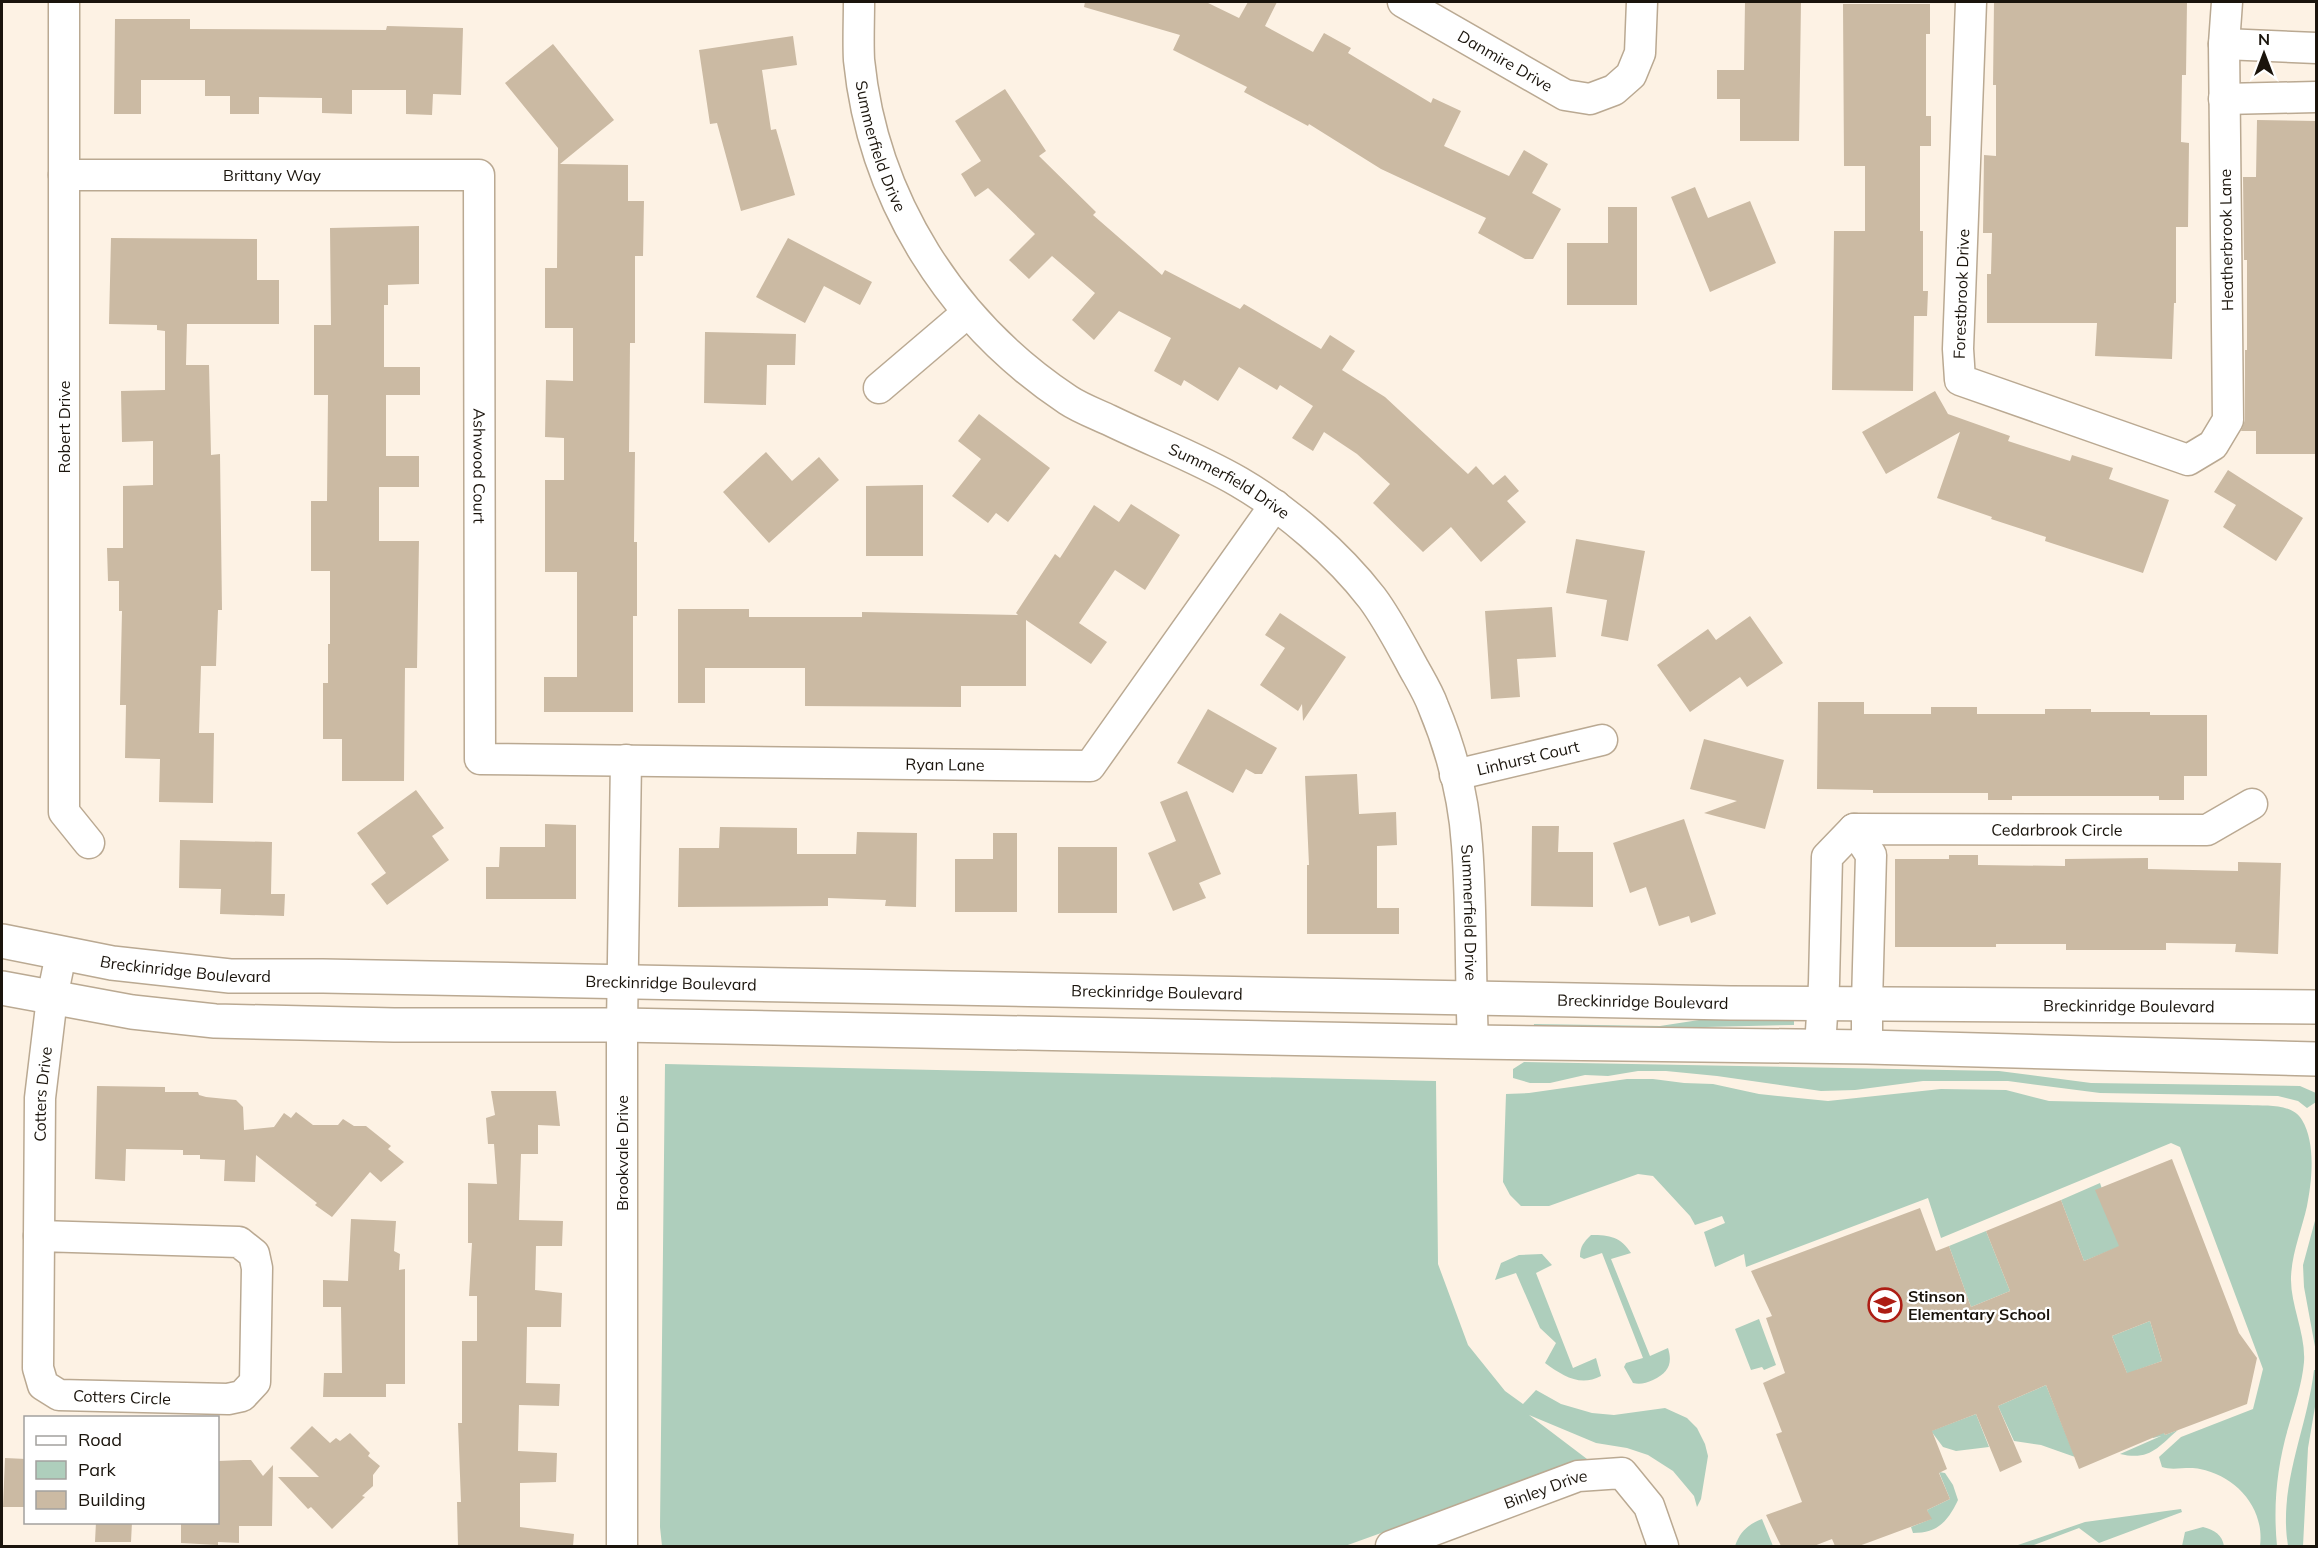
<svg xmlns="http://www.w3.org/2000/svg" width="2318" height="1548" font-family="Mulish,sans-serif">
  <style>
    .green { fill: #aecebc }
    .building { fill: #cbbaa3; fill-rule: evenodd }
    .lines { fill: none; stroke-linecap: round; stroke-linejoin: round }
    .minor-casing { stroke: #baa992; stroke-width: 33 }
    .tertiary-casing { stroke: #baa992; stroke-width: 36 }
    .minor { stroke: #fff; stroke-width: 30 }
    .tertiary { stroke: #fff; stroke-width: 33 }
    .labels { text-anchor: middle; stroke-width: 4.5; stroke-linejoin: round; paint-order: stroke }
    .street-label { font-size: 16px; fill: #1a140c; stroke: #fff }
    .poi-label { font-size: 16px; font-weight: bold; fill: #1a140c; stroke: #fff; text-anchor: start }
  </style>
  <rect width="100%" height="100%" fill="#fdf2e4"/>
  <!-- green -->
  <path class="green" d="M1794,1017v8l-88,2 -50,6h-123l1,-9 126,2 52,-8z
    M1524,1062l475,9 92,12 209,3 16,7v9l-9,6 -9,-7 -20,-5 -178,-3 -92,-12h-85l-68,9 -34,1 -104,-15 -51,-5h-28l-30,5 -23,-1 -35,8h-20l-17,-5v-9z
    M665,1064l771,17 2,183 30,81 37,46 18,13 13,-14 25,14 31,9 22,2 51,-7 22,10 10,10 8,16 3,12 -7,43 -4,8 -3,-11 -21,-25 -25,-16 -21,-7 -31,-5 -67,-28 58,44 -242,87h-683l-2,-19z
    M1627,1079h26l31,4 29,1 46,10 69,7 113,-12 65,1 43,11 199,4c17,1 44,-2 54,15 14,23 10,61 5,86 -5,23 -15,46 -16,71 -1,27 15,57 13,85 -2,22 -9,42 -15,63 -12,40 -16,80 -12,121h-17c5,-38 -24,-70 -60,-77 -12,-3 -27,2 -38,-2l-3,-10 22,-20 72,-28 10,-40 -83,-222 -9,-4 -230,95 -13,-40 -182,69 -2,-13 -29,13 -11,-35 21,-9 -3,-7 -27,9 -5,-9 -37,-40 -15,-2 -89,32h-28l-11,-11 -7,-13 3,-88 23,-1z
    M2100,1183l21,63 -37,15 -23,-61z
    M2316,1217v135l-12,-65 -1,-22z
    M1986,1231l24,60 -39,16 -22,-61z
    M1591,1235c19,0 30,2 40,18l-20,6 39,97 18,-8c5,16 0,25 -15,32 -7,3 -13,5 -20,3l-9,-16 2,-4 17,-5 -41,-105 -18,6 -4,-2c0,-11 4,-15 11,-22z
    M1542,1254l10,11 -16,8 37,95 23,-10 5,18c-21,11 -38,0 -56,-13l11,-20 -16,-15 -24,-55 -21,7 6,-17 18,-8z
    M1759,1319l17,46 -12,5 -2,-3 -11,3 -16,-41z
    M2150,1321l12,40 -25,9 28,65 13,-5c-20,17 -28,31 -58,24l41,-18 -8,2 -41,-102z
    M2314,1370h2v31l-8,47 -5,98h-15c-10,-61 19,-116 26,-176z
    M2046,1385l29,72 -34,-12 -27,-4 -16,-35z
    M1976,1414l13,33 -33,4 -13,-4 -12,-16z
    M1939,1472l6,1 8,12 5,15c-10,21 -20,33 -45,33l-2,-6 20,-8 -4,-9 23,-11z
    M2181,1509l1,3 -83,31 -20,-15 -48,18h-16l70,-24z
    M1762,1519l11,27h-38c5,-14 12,-21 27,-27z
    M2203,1527c12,3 19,8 21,19h-42l3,-14z"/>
  <!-- building -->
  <path class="building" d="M1085,2h121l33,16 9,-16h29l-12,24 48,26 11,-19 27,15 -3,5 83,50 2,-5 28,13 -17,35 65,30 15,-26 24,14 -16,29 29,16 -28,50h-8l-47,-26 8,-15 -105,-49 -72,-45 -1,2 -64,-34 3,-5 -74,-37 7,-15 -96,-28z
    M1745,2h56l-2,139h-59v-42h-23v-29h27z
    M1994,2h193l-1,73h-4l-1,67 8,1 -1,84h-12v76h-2l-2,56 -77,-3 2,-33h-110v-49h4l1,-41h-9l1,-78 12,1v-71h-3z
    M1843,4h87v30h-4v82h5v30h-11v85h3v60h5l-1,25h-13l-1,75 -81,-1 2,-159h31v-65h-21z
    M115,19h75v10l196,1 1,-4 76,2 -2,67 -28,-1 -1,21 -26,-1v-24h-54v24l-30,-1v-15l-63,-1v17h-29v-18h-25v-16h-64v34h-27z
    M793,36l4,29 -35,5 9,60 5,-1 19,66 -54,16 -24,-88 -7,1 -11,-74z
    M553,44l61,76 -54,44 68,1v36h16l-1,55h-8v87h-5l-1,109h6l-1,90h3v74h-4v96h-89v-35h33v-105h-32v-92h19v-42l-19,-1 1,-57 27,1v-53h-28v-60h12l1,-120 -53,-65z
    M1005,89l41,62 -7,5 57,56 -3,3 69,60 3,-5 75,39 4,-5 77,45 9,-14 25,16 -13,19 43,27 83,77 8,-8 17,19 12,-10 14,16 -12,10 19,21 -45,40 -30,-35 -28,25 -50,-49 17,-19 -33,-30 -33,-22 -11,19 -21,-13 21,-32 -33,-21 -3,5 -38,-23 -21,34 -34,-21 -3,6 -27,-15 17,-33 -52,-27 -25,29 -22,-20 23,-27 -43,-37 -23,23 -20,-19 26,-26 -47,-46 -13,9 -14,-23 20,-13 -26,-40z
    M2257,120l59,1v333h-60v-23h-15l4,-11v-70h2v-90h-3l-1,-83h13z
    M1695,187l13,31 42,-17 26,62 -66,29 -39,-95z
    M1608,207h29v98h-70v-62h41z
    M419,226v58l-31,1v20h-4v62h36v28h-34v61h33v31h-40v54h40l-2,127h-12l-1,113h-62v-42h-19v-56h5v-39h2v-73h-19v-70h16l1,-106h-14v-70h17l-1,-97z
    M111,238l146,1v41h22v44h-92l-1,41h23l2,90 9,-1 2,156h-4l-2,56h-15l-2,67h15l-1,70 -54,-1 1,-43 -35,-1 1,-53h-6l2,-94h-3v-30h-11l-1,-33h16v-62l30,-1v-44l-31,1 -1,-51 44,-1v-59l-8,-1v-5l-48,-1z
    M788,238l84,44 -12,23 -36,-19 -19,37 -49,-26z
    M705,332l91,2 -1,31h-28l-1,40 -62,-2z
    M1935,391l13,23 62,22 -2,5 62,20 2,-6 41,13 -4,11 60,21 -26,73 -98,-32 1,-4 -55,-18 1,-2 -55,-19 23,-66 -74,42 -24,-42z
    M979,414l71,54 -42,54 -12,-9 -8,10 -36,-27 29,-37 -23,-18z
    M766,452l26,29 27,-24 20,23 -70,63 -46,-51z
    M2228,470l75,48 -27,43 -53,-34 13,-22 -22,-13z
    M923,485v71h-57v-70z
    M1131,504l49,31 -35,55 -30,-20 -36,53 28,19 -16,22 -65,-44v66h-65v21l-156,-1v-38h-100v35h-27v-94h71v8h113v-5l156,3 -2,-2 39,-59 5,4 34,-53 25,17z
    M1576,539l69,12 -17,90 -27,-5 6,-36 -41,-7z
    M1552,607l4,50 -39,2 3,38 -29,2 -6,-88z
    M1280,613l66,44 -43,64 -1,-17 -4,7 -38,-26 25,-37 -20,-13z
    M1750,616l33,47 -36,24 -7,-10 -50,35 -33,-47 51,-36 8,11z
    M1818,702h46v12h67v-7h46v7h68v-5h46v3h59v3h57v61h-23v24h-25v-4h-147v4h-24v-7h-115v-3l-56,-1z
    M1208,709l69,39 -15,26h-7l-9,-5 -13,24 -56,-30z
    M1704,739l80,21 -19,69 -61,-16 33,-12 -47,-12z
    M1357,774l2,40 37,-2 1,33 -20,1v62h22v26h-92v-69h2l-4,-89z
    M416,790l28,38 -12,8 17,24 -62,45 -16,-21 15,-11 -29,-40z
    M1187,791l34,83 -22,9 7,15 -33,13 -25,-58 28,-12 -16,-39z
    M1684,819l32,95 -25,9 -2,-7 -30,10 -13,-39 -16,6 -17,-50z
    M545,824l31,1v74h-90v-32h13l1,-20h45z
    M1532,826h27l-1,26h35v55l-62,-1z
    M720,827l77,1v26h59l1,-22 60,1 -1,74 -31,-1 1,-6 -58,-2v8l-150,1 1,-59h40z
    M993,833h24v79h-62v-53h38z
    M180,840l92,2 -1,52h14l-1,22 -64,-2 1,-25 -42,-1z
    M1058,847h59v66h-59z
    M1949,855h29v10l87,1v-7l83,-1v11l90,2v-9l43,1 -3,91 -43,-2 1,-8 -70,-1v7h-100v-6h-70v3h-101v-88h54z
    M97,1086l68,1v5h33l1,3 7,2 30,3 7,7 1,23 30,-3 10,-14 7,5 5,-6 17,13h25l5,-6 11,7h12l25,20 -3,3 16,13 -23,20 -11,-10 -38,45 -17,-12 2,-2 -61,-48 -1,27 -31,-1 1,-21 -25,-1v-4h-17v-5l-57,-1 -1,32 -30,-2z
    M491,1091h65l4,35 -22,-1v29h-17l-2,66 44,1 -1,25h-26l-1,44 27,3 -1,34h-34l-1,56 34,1 -1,22 -40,-1 -1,46 39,2 -1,29 -36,1v44l54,7 -1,12h-115l-1,-44h4l-3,-79h4v-82h15v-45h-8l3,-53h-4v-60l29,1 -3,-40h-6l-2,-26 9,-3z
    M2172,1159l67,174 18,25 -10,46 -82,31 -1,-2 -85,36 -33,-84 -48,21 24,56 -22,10 -24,-58 -44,17 15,38 -8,4 11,26 -23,11 5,9 -73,27h-24l-3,-7 -18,7h-33l-15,-31 36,-13 -26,-68 6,-2 -19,-49 22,-10 -19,-55 6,-2 -21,-45 169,-63 16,43 13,-5 22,61 39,-16 -24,-60 75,-31 23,61 35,-15 -24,-56zM2150,1321l12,40 -35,12 -15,-37z
    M351,1219l45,2 -2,30 6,3 -1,16 6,-1v115h-19v13h-63l1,-24h18l-1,-66h-18v-27l25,1z
    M312,1426l18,17 6,-5 4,3 10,-8 20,20 -2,3 12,10 -7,9v11l-11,10 3,1 -33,32 -21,-22 -3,2 -30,-32h41l-29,-29z
    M5,1458l21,1v48h-23z
    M243,1460h8l12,16 10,-11 -1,61h-33v17l-21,-1v3l-37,-2v-21h37v-61z
    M96,1522h36l-1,20h-36z"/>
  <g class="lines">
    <!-- minor casing -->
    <g class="minor-casing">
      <g id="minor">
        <path d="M64,2v810l25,31"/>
        <path id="s1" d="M859,2c0,19 -1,39 0,58 14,140 93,263 209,340 12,8 28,14 41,20 43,21 89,38 130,62 48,28 99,72 133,116 15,20 28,45 40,67 7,13 16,27 21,41 18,43 31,93 34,139 5,65 3,131 6,197"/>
        <path id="s2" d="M1403,2l162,93 25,4 24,-9 17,-15 9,-22 2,-51"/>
        <path d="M1971,2l-13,347 2,31 228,80 25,-15 15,-25 -4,-376 3,-42"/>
        <path d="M2224,44l92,4"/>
        <path d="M2224,99l92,-2"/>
        <path id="s3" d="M64,175h415l1,584 610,7 185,-261"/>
        <path d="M879,388l88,-75"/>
        <path id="s4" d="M1455,775l147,-35"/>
        <path d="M1854,829l17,26 -4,148v44"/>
        <path id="s5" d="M1820,1047l4,-64 3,-126 27,-28 353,1 45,-26"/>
        <path d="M39,1236l200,6 15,12 3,14 -2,114 -13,14 -14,3 -169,-4 -16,-10 -5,-17z"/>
        <path id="s6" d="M39,1236l1,-138 12,-100 9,-44"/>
        <path d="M622,1546v-521l4,-265"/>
        <path id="s7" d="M1391,1546l187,-70 44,-3 27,33 14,40"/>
      </g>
    </g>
    <!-- tertiary casing -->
    <g class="tertiary-casing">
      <g id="tertiary">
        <path id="s8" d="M2,941l110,22 118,13h93l1407,27 586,4"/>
        <path d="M2,988l130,24 83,9 179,4h228l851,17 394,5 449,12"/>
      </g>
    </g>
    <!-- minor -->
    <use href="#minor" class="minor"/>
    <!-- tertiary -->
    <use href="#tertiary" class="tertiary"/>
  </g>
  <!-- icons -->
  <defs>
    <g id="school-ring" transform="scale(1.725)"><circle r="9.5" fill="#fff" stroke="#ad1d14" stroke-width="1.5"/><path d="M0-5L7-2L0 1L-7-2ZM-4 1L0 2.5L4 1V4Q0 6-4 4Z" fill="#ad1d14"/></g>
  </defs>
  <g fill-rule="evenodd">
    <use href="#school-ring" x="1885" y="1305"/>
  </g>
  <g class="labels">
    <!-- street labels -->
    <g class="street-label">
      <text dy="6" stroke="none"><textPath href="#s2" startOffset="118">Danmire Drive</textPath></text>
      <text dy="6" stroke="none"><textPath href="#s1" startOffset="147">Summerfield Drive</textPath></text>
      <text dy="6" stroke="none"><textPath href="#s3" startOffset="208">Brittany Way</textPath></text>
      <text transform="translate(2226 240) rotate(-91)" y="6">Heatherbrook Lane</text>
      <text transform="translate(1961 294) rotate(-88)" y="6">Forestbrook Drive</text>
      <text transform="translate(64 427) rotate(-90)" y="6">Robert Drive</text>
      <text dy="6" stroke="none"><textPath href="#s3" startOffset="706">Ashwood Court</textPath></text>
      <text dy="6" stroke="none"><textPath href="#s1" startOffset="651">Summerfield Drive</textPath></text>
      <text dy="6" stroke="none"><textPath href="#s4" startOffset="75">Linhurst Court</textPath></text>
      <text dy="6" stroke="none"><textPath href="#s3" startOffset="1464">Ryan Lane</textPath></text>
      <text dy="6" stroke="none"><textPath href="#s5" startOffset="432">Cedarbrook Circle</textPath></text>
      <text dy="6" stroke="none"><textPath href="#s1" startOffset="1173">Summerfield Drive</textPath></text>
      <text dy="6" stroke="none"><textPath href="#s8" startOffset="186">Breckinridge Boulevard</textPath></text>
      <text dy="6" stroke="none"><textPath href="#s8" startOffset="672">Breckinridge Boulevard</textPath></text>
      <text dy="6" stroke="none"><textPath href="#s8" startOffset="1158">Breckinridge Boulevard</textPath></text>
      <text dy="6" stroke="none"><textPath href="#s8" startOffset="1644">Breckinridge Boulevard</textPath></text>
      <text dy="6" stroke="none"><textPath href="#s8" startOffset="2130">Breckinridge Boulevard</textPath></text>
      <text dy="6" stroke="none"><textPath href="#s6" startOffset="142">Cotters Drive</textPath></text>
      <text transform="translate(622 1153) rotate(-90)" y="6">Brookvale Drive</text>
      <text transform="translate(122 1397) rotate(2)" y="6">Cotters Circle</text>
      <text dy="6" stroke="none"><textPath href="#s7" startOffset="165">Binley Drive</textPath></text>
    </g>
    <!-- poi labels -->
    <g class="poi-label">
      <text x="1908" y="1302">Stinson<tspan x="1908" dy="18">Elementary School</tspan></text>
    </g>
  </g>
  <!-- border -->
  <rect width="2318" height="1548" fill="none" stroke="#1a140c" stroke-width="6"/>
  <!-- legend -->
  <rect x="24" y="1416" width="195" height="108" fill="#ffffff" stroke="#a3a19e" stroke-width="1.5"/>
  <rect x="36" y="1436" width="30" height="9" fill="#ffffff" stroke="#a3a19e" stroke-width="1.5"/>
  <text x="78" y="1446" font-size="18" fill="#1a140c">Road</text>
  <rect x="36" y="1461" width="30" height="18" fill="#aecebc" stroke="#a3a19e" stroke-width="1.5"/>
  <text x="78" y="1476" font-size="18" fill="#1a140c">Park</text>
  <rect x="36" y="1491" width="30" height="18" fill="#cbbaa3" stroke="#a3a19e" stroke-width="1.5"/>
  <text x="78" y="1506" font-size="18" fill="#1a140c">Building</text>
  <!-- north arrow -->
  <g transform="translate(2264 54)" stroke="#ffffff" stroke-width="4.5" paint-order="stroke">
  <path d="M0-4.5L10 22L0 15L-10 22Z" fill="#1a140c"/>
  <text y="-9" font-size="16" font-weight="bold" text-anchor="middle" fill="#1a140c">N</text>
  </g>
</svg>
